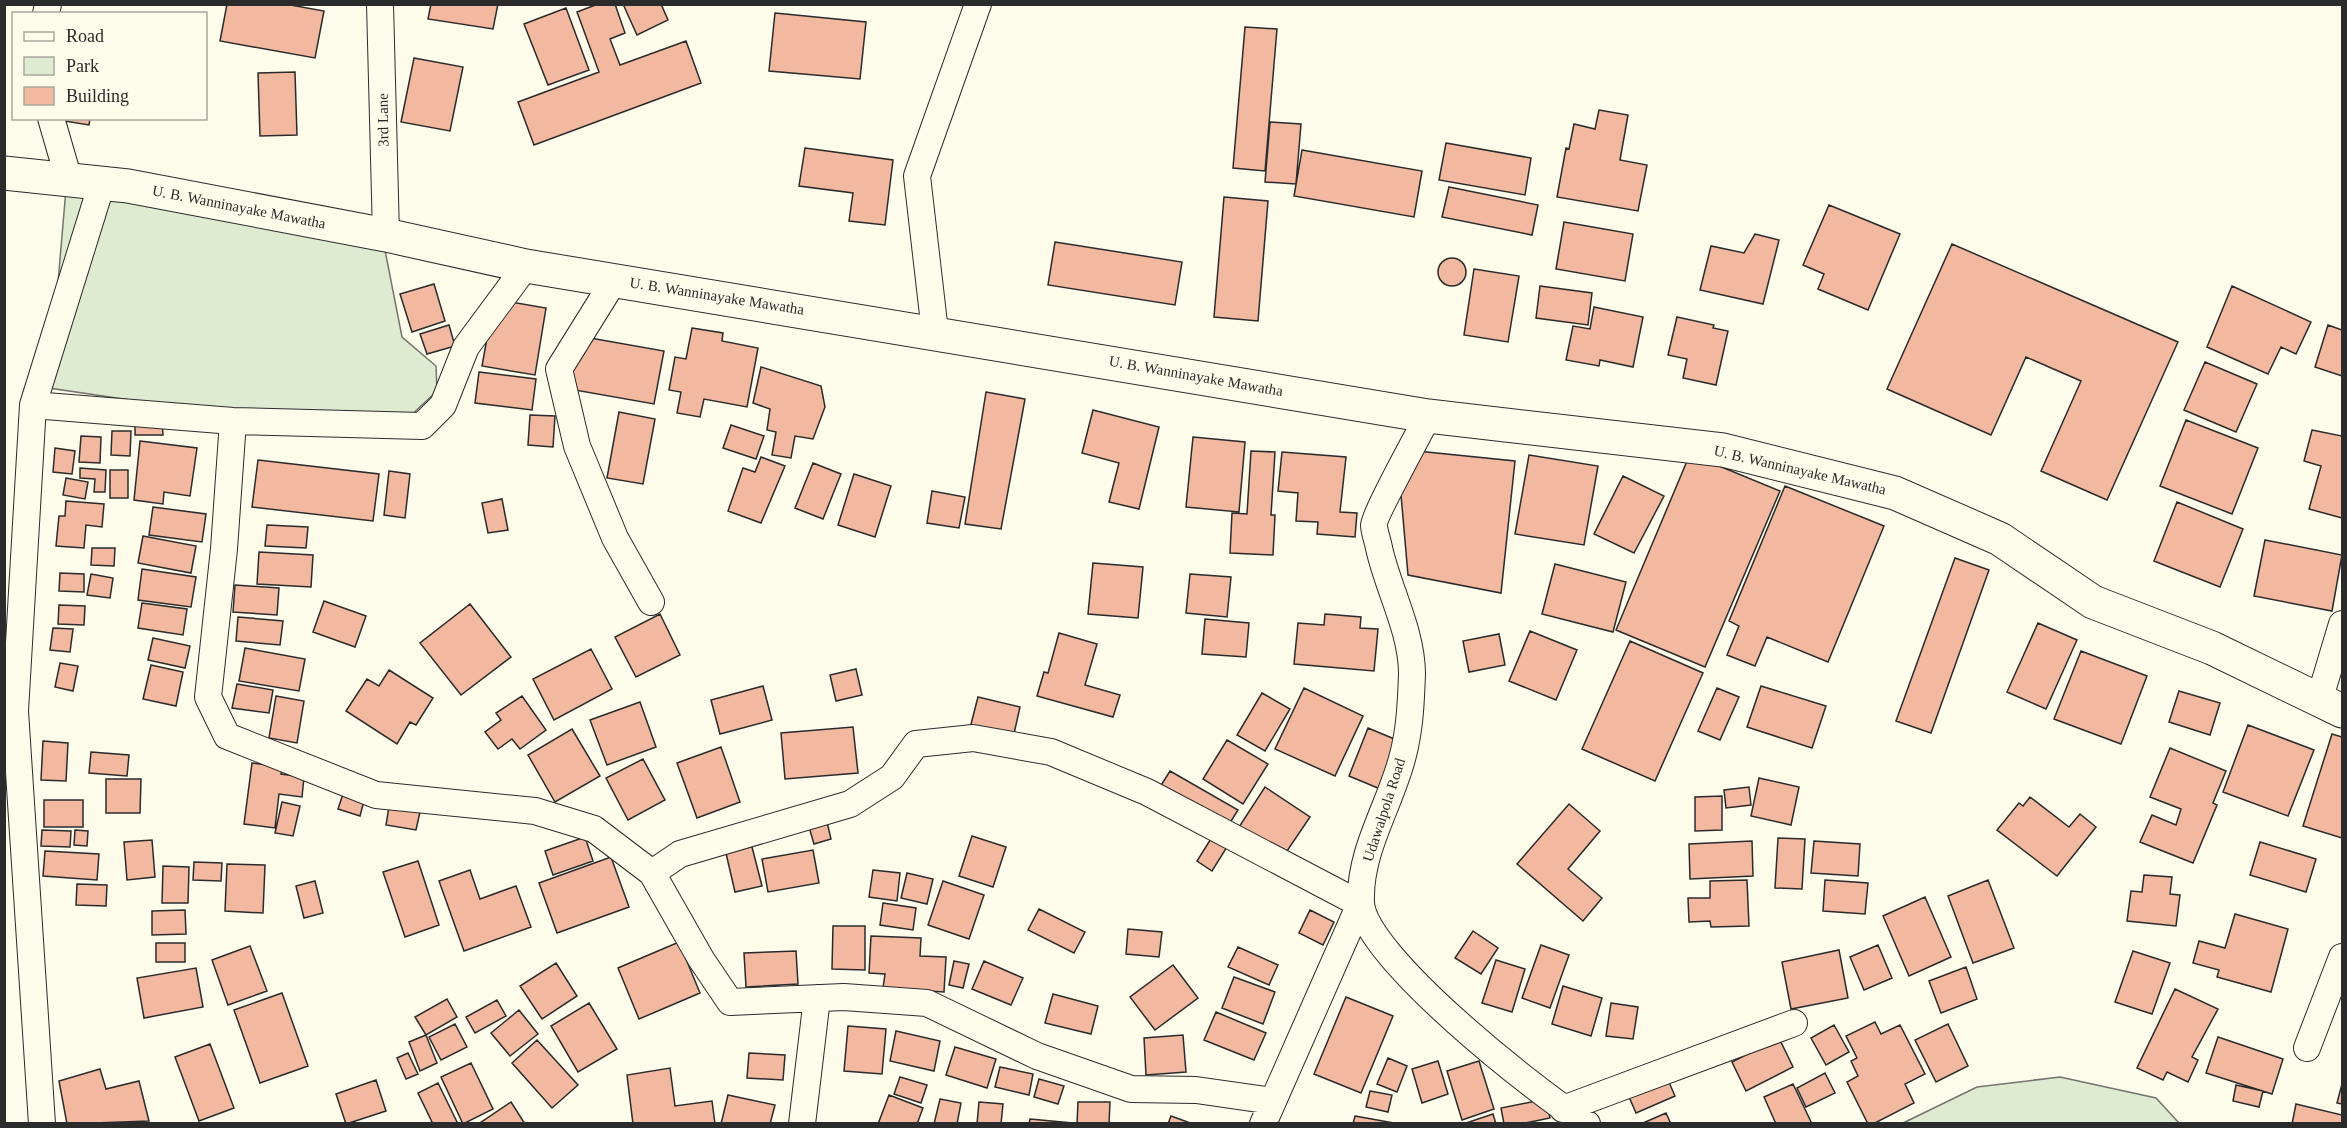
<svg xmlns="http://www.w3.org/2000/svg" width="2347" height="1128" font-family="'Times New Roman',serif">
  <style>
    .green { fill: #deebd1; stroke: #74746e; stroke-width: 1.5 }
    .building { fill: #f2b8a0; stroke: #2b2b2b; stroke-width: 1.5 }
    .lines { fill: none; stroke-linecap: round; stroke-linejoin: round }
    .minor-casing { stroke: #2b2b2b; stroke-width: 28 }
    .primary-casing { stroke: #2b2b2b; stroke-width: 35 }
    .minor { stroke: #fdfbea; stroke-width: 26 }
    .primary { stroke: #fdfbea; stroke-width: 33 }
    .labels { text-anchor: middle; stroke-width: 4.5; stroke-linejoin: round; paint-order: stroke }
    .street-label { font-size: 15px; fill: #2b2b2b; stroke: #fdfbea }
  </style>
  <rect width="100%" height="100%" fill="#fdfbea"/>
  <!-- green -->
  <path class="green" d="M66,189l318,56 18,92 34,29 1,25 -29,27 -176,-8 -95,-9 -88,-13z
    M2060,1077l96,21 23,25h-276l74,-36z"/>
  <!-- building -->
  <path class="building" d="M227,4h58l39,7 -9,47 -95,-17z
    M431,4h67l-5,25 -65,-10z
    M598,4h17l10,29 -15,6 10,26 66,-24 15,42 -167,62 -16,-43 81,-30 -22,-60z
    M623,4h38l7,16 -31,15z
    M566,8l23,62 -41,15 -24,-61z
    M775,13l91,9 -6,57 -91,-8z
    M1245,27l32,2 -12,142 -32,-3z
    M414,58l49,9 -13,64 -49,-9z
    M295,72l2,63 -37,1 -2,-63z
    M1599,110l29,5 -8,45 27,5 -9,46 -81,-14 9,-49 3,1 5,-25 21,5z
    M46,118h44l-1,7z
    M1270,122l31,2 -5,60 -31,-2z
    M1446,143l85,15 -6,37 -86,-15z
    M805,148l88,12 -8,65 -36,-4 4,-28 -54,-7z
    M1302,150l120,21 -8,46 -120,-21z
    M1449,187l89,18 -6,30 -90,-18z
    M1224,197l44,4 -10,120 -44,-4z
    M1829,205l71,29 -32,76 -50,-21 6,-15 -21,-9z
    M1564,222l69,12 -8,47 -69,-12z
    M1755,234l24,6 -16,64 -63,-14 11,-44 33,7z
    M1055,242l127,20 -7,43 -127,-20z
    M1952,244l226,98 -71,158 -66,-29 40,-90 -55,-24 -35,78 -104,-46z
    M1438 272a14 14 0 1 1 28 0a14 14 0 1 1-28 0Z
    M1474,269l45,7 -11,66 -44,-7z
    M434,284l11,37 -33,11 -12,-38z
    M1540,286l52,7 -4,32 -52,-7z
    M2232,286l79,36 -15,32 -15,-7 -13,27 -61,-27z
    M494,299l52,9 -11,67 -53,-9z
    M1594,307l49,10 -10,50 -33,-7 -1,6 -33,-6 7,-34 17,3z
    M1677,317l37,8 -1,3 15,3 -12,54 -33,-7 4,-19 -19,-4z
    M449,325l6,21 -28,8 -7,-20z
    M2328,325l14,5v46l-27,-9z
    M692,328l31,5 -1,8 36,7 -11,59 -43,-8 -4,18 -23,-4 4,-21 -12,-2 6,-33 11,2z
    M579,336l85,15 -10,53 -85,-15z
    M2205,362l52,22 -21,48 -52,-22z
    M761,367l60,19 4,21 -12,32 -18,-3 -4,22 -19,-3 4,-23 -9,-2 3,-21 -17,-6z
    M479,372l57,7 -4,31 -57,-7z
    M986,392l39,7 -24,130 -36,-5z
    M1093,410l66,17 -20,82 -30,-7 10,-39 -37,-10z
    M619,412l36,7 -12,65 -36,-6z
    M530,415l25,1 -2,31 -25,-2z
    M135,419h27l1,16h-28z
    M2186,420l72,28 -26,66 -72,-28z
    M731,425l33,11 -8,23 -33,-11z
    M2312,430l30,6v82l-33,-9 12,-43 -17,-5z
    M112,431h19l-1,25 -19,-1z
    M81,436l20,1 -1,26 -21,-1z
    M1193,437l52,5 -6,70 -53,-5z
    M140,441l57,7 -7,48 -26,-4 -1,12 -29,-4z
    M55,448l20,3 -3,23 -19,-2z
    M1397,449l118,12 -14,132 -93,-18z
    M1251,451l24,1 -4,63h4l-2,40 -43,-2 2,-40 15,1z
    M1282,452l64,5 -6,55 17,1 -2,24 -38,-3 1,-12 -22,-1 2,-28 -20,-2z
    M1690,454l90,37 -75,176 -89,-37z
    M1529,455l69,11 -14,79 -69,-11z
    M761,457l24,9 -24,57 -33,-12 15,-43 12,4z
    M258,460l121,14 -6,47 -121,-14z
    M813,463l28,11 -18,45 -28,-11z
    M80,468l26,2 -1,22h-11l1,-13 -15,-1z
    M110,470h18v28h-18z
    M389,471l21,3 -5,44 -21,-3z
    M854,474l37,12 -16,51 -37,-12z
    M1623,476l41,20 -30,57 -40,-19z
    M66,478l22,4 -3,17 -22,-4z
    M1785,486l99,40 -56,136 -61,-25 -12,29 -28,-11 12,-29 -10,-5z
    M932,491l33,6 -6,31 -32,-5z
    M502,499l6,31 -20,3 -6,-30z
    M66,501l38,3 -2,23 -16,-2 -2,23 -28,-2 3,-30h6z
    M2177,502l66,27 -23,58 -66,-26z
    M153,507l53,7 -4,28 -53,-7z
    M267,525l41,2 -2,21 -41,-2z
    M143,536l53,10 -5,27 -53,-10z
    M2265,540l77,15 -10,56 -78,-15z
    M92,548h23l-1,18 -23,-1z
    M259,552l54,3 -2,32 -54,-3z
    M1955,558l34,12 -58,163 -35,-12z
    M1093,563l50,4 -5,51 -50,-4z
    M1555,564l71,18 -13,50 -71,-18z
    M142,569l54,8 -5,30 -53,-7z
    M60,573l24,1v18l-25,-1z
    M91,574l22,4 -3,20 -23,-3z
    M1190,574l41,3 -4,40 -41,-4z
    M235,585l44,3 -2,27 -44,-3z
    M324,601l42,15 -11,31 -42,-15z
    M142,603l45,6 -4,26 -45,-7z
    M470,604l41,53 -50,38 -41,-52z
    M59,605l26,1 -1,19 -26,-1z
    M660,614l20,41 -44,22 -21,-40z
    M1325,614l36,3 -1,11 18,1 -4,42 -80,-7 4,-41 26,2z
    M238,617l45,4 -3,24 -44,-4z
    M1205,619l44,4 -3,34 -44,-3z
    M2038,623l39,17 -31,69 -39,-17z
    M53,628l20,1 -3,23 -20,-2z
    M1530,631l47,19 -21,50 -47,-19z
    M1059,633l38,11 -12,41 35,10 -7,22 -76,-21 7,-24 4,1z
    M1499,634l6,31 -36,7 -6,-31z
    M153,638l37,8 -5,22 -37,-8z
    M1630,641l73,32 -48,108 -73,-32z
    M245,648l60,11 -6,32 -60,-10z
    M591,649l21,40 -58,31 -21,-41z
    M2081,651l66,25 -26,68 -67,-25z
    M60,663l18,3 -5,25 -18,-4z
    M151,665l32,7 -7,34 -33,-7z
    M856,669l6,26 -26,6 -6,-26z
    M389,670l44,28 -17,27 -6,-3 -13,22 -51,-33 21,-32 12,7z
    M237,684l36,6 -4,23 -37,-5z
    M763,686l9,34 -52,14 -9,-34z
    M1761,686l65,20 -14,42 -65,-21z
    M1304,688l59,28 -28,60 -60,-27z
    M1717,688l22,9 -19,43 -22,-9z
    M2179,691l41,12 -10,32 -41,-13z
    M1262,693l28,16 -25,42 -28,-16z
    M276,696l28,5 -7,42 -28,-5z
    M522,696l24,34 -26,19 -8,-10 -14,10 -13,-17 16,-12 -5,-7z
    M978,697l42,10 -7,31 -43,-10z
    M640,702l16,45 -49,18 -17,-45z
    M2248,725l66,25 -26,66 -65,-24z
    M853,727l5,46 -73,6 -4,-46z
    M1368,728l36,15 -19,48 -36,-15z
    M572,729l28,47 -45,26 -27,-47z
    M2332,734l10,3v101l-39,-12z
    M1227,740l41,24 -25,40 -40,-25z
    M43,741l25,2 -2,38 -25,-1z
    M721,747l19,55 -43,16 -20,-55z
    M2170,748l56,23 -13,32 4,2 -24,58 -53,-21 12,-27 24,10 5,-16 -31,-12z
    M91,752l38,3 -2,21 -38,-3z
    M643,759l22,41 -37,20 -22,-42z
    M252,763l31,4 -2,7 23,3 -2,20 -23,-3 -4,34 -31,-4z
    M1170,771l68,39 -10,16 -68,-39z
    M1759,778l40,9 -8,38 -40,-9z
    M106,779h35l-1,34h-34z
    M1265,787l45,30 -27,40 -44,-30z
    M1749,787l2,18 -25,3 -2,-18z
    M344,791l21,6 -5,19 -22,-7z
    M1722,796v34l-27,1v-34z
    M2030,797l39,30 11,-13 16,13 -39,49 -60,-46 22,-27 4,3z
    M44,800h39v27h-39z
    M282,802l18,4 -7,30 -18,-3z
    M1569,804l31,27 -32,38 34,29 -19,23 -66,-57z
    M389,807l31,5 -4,18 -30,-5z
    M827,822l4,17 -17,5 -5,-17z
    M42,830l29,1 -1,16 -29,-1z
    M75,830l13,1 -1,15 -13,-1z
    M972,836l34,11 -13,40 -34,-11z
    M585,837l8,24 -40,14 -8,-24z
    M1212,837l15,10 -15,24 -15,-10z
    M1778,838l27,1 -3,50 -27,-1z
    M152,840l3,37 -28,3 -3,-38z
    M1752,841l1,35 -63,3 -1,-35z
    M1814,841l46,3 -2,32 -47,-3z
    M2260,842l56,17 -10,33 -56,-17z
    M751,843l11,43 -27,6 -10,-43z
    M813,850l6,33 -51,9 -6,-33z
    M45,851l54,3 -2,26 -54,-4z
    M611,857l18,50 -72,26 -18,-50z
    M418,861l21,64 -34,12 -22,-65z
    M194,862l28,1 -1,18 -28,-1z
    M227,864l38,1 -2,48 -38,-2z
    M163,866l26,1 -1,36h-26z
    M470,870l10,29 36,-13 15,41 -67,24 -25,-70z
    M873,870l27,3 -3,28 -28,-4z
    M907,873l26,6 -6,25 -26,-6z
    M2144,875l28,2 -2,17 10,1 -4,31 -49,-5 4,-30 11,1z
    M1747,880l2,46 -38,1 -1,-6 -21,1 -1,-24h22v-17z
    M1825,880l43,3 -3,31 -42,-3z
    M1988,880l26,68 -41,15 -25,-67z
    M315,881l8,32 -19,5 -8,-32z
    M943,881l41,14 -15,44 -41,-14z
    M77,884l30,1 -1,21 -30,-1z
    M1925,897l26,60 -42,19 -26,-60z
    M883,903l33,5 -3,22 -33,-5z
    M1039,909l46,23 -11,21 -46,-23z
    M185,910l1,24 -34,1v-24z
    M1310,910l24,12 -11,23 -24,-12z
    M2235,914l53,15 -17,63 -54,-15 2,-7 -26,-7 6,-22 26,7z
    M833,926h32v44l-33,-1z
    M1128,929l34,3 -3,25 -33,-3z
    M1473,931l25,17 -17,26 -26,-16z
    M871,936l50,2 -1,18 26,1 -2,35 -61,-4 2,-14 -16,-1z
    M679,942l21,51 -61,26 -21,-51z
    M156,943h29v19h-29z
    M1541,945l28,10 -19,53 -28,-10z
    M1878,945l14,33 -28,12 -14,-33z
    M250,946l17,45 -39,14 -16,-45z
    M1238,947l40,18 -9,20 -41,-18z
    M1839,950l9,48 -57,11 -9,-47z
    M796,951l2,33 -52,3 -2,-34z
    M2133,951l37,12 -18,51 -37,-12z
    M1496,960l29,9 -13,43 -30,-9z
    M954,961l15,3 -6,24 -14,-3z
    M984,961l39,17 -12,27 -39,-16z
    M556,963l21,33 -35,23 -22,-33z
    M1173,965l25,33 -43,32 -25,-33z
    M1966,967l11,32 -36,14 -12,-32z
    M196,968l7,39 -59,11 -7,-40z
    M1234,977l41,15 -12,32 -41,-16z
    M1563,986l39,12 -11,38 -39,-12z
    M2175,989l43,20 -26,48 6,3 -10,22 -21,-10 -4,8 -26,-12z
    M282,993l26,73 -48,17 -26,-73z
    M1053,994l45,12 -7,28 -46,-11z
    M1346,997l47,19 -32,77 -47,-19z
    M447,999l10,18 -31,18 -11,-18z
    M497,1000l9,16 -31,17 -9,-16z
    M589,1003l28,46 -39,23 -27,-46z
    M1611,1003l27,4 -5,32 -27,-3z
    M519,1010l19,24 -28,22 -19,-23z
    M1216,1012l50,21 -12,27 -50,-20z
    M1875,1022l6,12 19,-9 25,49 -20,10 9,19 -41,21h-5l-21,-42 11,-6 -7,-15 6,-3 -11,-22z
    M455,1024l12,23 -26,13 -12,-23z
    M1948,1024l20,42 -32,16 -21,-42z
    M1834,1025l15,27 -23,13 -15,-27z
    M848,1026l38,3 -4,45 -38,-3z
    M896,1031l44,10 -6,30 -44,-10z
    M426,1035l11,28 -17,8 -11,-29z
    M1183,1035l3,37 -40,3 -2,-37z
    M2218,1037l65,22 -11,35 -66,-21z
    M1779,1038l14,29 -47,24 -14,-29z
    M537,1040l41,45 -26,23 -40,-45z
    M210,1044l24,64 -35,13 -24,-64z
    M955,1047l41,12 -9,29 -41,-13z
    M408,1053l10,21 -12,5 -9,-21z
    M749,1053l36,2 -2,25 -36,-2z
    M1388,1058l19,8 -10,26 -20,-8z
    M1438,1061l10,33 -26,9 -10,-34z
    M1479,1061l15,48 -32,11 -15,-49z
    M471,1063l22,46 -30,15 -22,-47z
    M1000,1067l33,7 -4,21 -34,-8z
    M670,1068l5,38 37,-5 3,23h-82l-6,-49z
    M100,1069l6,20 33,-8 10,40 -82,3 -8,-43z
    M1665,1073l10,23 -39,17 -10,-23z
    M1825,1073l10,20 -29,14 -9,-19z
    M900,1077l27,8 -6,18 -27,-9z
    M1039,1079l25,7 -6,18 -24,-7z
    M376,1080l10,31 -40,13 -10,-30z
    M438,1083l20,41h-25l-15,-31z
    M1793,1084l19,40h-36l-12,-27z
    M2342,1084v20l-5,-1z
    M2236,1085l27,6 -4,16 -26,-6z
    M1370,1091l22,4 -4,17 -22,-5z
    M728,1095l47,10 -5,19h-49z
    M889,1095l34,13 -6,16h-39z
    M940,1099l21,4 -4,21h-23z
    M1546,1099l4,19 -29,6h-17l-3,-16z
    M511,1102l14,22h-45v-1z
    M979,1102l24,2 -2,20h-24z
    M1078,1102h32l-1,22h-32z
    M2296,1104l46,11v9h-50z
    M1666,1113l5,11 -28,-1z
    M1493,1114l3,10h-30v-1z
    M1171,1116l22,8h-25z
    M1355,1116l39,7 -41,1z
    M1030,1119l43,4 -44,1z"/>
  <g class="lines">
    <!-- minor casing -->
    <g class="minor-casing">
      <path id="minor" d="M380,4l6,231
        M46,14l2,-10
        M51,118l18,62
        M615,279l-56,90 18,77 38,92 36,64
        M935,332l-18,-156 61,-172
        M33,405l200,16 189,5 21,-21 23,-58 60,-81
        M1428,416c-8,16 -54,99 -54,109 0,7 4,16 5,23 9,41 33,83 33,126 -1,27 -2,54 -9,81 -12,49 -44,95 -42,147 1,53 179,193 226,222
        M233,421l-9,128 -16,148 19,39 149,59 159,16 59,18 58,44 49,86 29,43 114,-5 83,6 110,53 94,33 65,1 76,11
        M2319,701l23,-77
        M652,873l28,-19 170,-50 42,-27 24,-33 57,-6 78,14 96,40 213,112 -97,220
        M2307,1048l35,-91
        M1563,1109l231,-86
        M42,1124l-27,-413 18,-306 69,-222
        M802,1124l15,-126"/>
    </g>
    <!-- primary casing -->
    <g class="primary-casing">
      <path id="primary" d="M4,173l124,13 258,49 140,31 902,150 295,34 172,43 105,46 93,63 119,46 130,63"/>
    </g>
    <!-- minor -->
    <use href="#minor" class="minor"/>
    <!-- primary -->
    <use href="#primary" class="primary"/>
  </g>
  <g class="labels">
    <!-- street labels -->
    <g class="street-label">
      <text transform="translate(383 120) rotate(-91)" y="5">3rd Lane</text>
      <text transform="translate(239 207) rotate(11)" y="5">U. B. Wanninayake Mawatha</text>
      <text transform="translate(717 296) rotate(9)" y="5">U. B. Wanninayake Mawatha</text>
      <text transform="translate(1196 376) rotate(10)" y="5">U. B. Wanninayake Mawatha</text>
      <text transform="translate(1800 470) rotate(13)" y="5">U. B. Wanninayake Mawatha</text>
      <text transform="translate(1384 810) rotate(-72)" y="5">Udawalpola Road</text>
    </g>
  </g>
  <!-- border -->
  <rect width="2347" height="1128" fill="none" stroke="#2b2b2b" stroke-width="12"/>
  <!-- legend -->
  <rect x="12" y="12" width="195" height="108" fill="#fdfbea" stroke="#a9a89e" stroke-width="1.5"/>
  <rect x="24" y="32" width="30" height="9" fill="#fdfbea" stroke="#a9a89e" stroke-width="1.5"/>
  <text x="66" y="42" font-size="18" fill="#2b2b2b">Road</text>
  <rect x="24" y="57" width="30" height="18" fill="#deebd1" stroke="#a9a89e" stroke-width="1.5"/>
  <text x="66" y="72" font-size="18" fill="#2b2b2b">Park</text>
  <rect x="24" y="87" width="30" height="18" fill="#f2b8a0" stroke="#a9a89e" stroke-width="1.5"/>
  <text x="66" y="102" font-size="18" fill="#2b2b2b">Building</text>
</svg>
